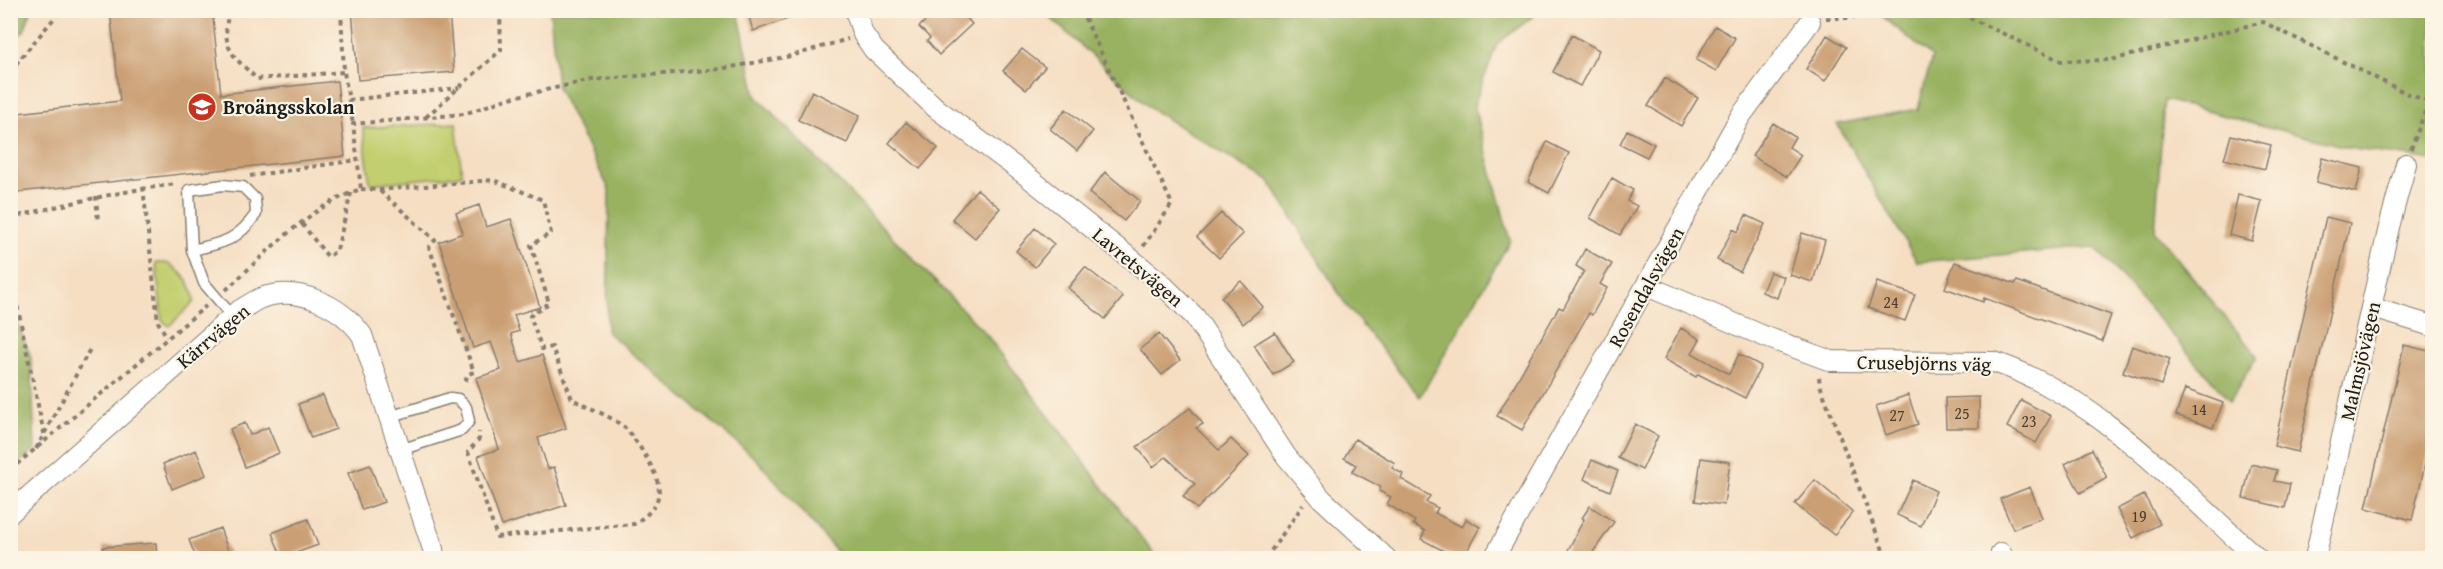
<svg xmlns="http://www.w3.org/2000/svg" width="2443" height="569" font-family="'Gentium Book Plus',serif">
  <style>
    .green { fill: #c2cf70; stroke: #6f7646; stroke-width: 1.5 }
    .forest { fill: #99b262; stroke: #5a673f; stroke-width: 1.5 }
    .building { fill: #ca9f73 }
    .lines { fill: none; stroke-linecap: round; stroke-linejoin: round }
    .service-casing { stroke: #887d6f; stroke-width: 13 }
    .minor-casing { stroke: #887d6f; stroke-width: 22 }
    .path { stroke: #887d6f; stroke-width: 4; stroke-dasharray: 4.5 4.5; stroke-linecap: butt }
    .service { stroke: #fff; stroke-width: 10 }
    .minor { stroke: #fff; stroke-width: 20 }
    .labels { text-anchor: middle; stroke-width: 4.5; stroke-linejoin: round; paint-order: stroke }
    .number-label { font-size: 16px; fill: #483d32 }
    .poi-label { font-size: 20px; font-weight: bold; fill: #1c1c1c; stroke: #fcf5e5; text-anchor: start }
    .street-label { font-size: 20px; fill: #1c1c1c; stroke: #fcf5e5 }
  </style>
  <rect width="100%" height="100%" fill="#fcf5e5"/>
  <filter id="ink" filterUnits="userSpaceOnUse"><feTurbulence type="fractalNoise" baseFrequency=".0167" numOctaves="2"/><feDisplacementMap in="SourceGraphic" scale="12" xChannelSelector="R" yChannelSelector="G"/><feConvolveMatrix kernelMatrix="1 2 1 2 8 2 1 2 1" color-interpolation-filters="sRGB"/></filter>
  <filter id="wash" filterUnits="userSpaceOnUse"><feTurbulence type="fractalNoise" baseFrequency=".008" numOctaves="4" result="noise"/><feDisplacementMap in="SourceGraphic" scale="24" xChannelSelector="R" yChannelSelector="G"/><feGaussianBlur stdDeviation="1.35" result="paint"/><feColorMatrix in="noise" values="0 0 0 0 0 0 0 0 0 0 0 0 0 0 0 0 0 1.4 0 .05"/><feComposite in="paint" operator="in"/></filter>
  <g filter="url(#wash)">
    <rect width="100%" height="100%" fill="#f5dec2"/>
    <!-- green -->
    <path class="green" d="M456,123l6,52 -92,9 -7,-56z
      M156,263h13c14,11 24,20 25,39l-25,24 -7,-6z"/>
    <!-- forest -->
    <path class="forest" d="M11,10l20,1 -7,20 -13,9z
      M550,11h188l18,85 230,238 171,224h-315l-85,-98 -150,-128 2,-143 -52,-102z
      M1043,11h497l-43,33 -23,61 36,136 -90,156 -74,-92 -76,-123 -119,-73z
      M1876,11h556v149l-78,-11 -190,-49 -9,131 102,125 -27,45 -135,-154 -178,15 -80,-138 81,-15 14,-52z
      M11,309l20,48 4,92 -24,21z"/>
    <g id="blocks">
      <!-- building -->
      <path class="building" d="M110,10h102l9,84 116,-13 8,75 -335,37v-79l110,-13z
        M352,10h97l5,62 -96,8z
        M747,10h58v3l-52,18z
        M937,10h10l6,8 7,-7 12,13 -33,31 -12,-14 3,-3 -11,-11z
        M1715,26l20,12 -19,33 -20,-11z
        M1572,35l27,15 -19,36 -27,-14z
        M1827,35l19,12 -21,34 -19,-12z
        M1022,49l23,18 -19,23 -23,-19z
        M1665,78l33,20 -17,28 -33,-20z
        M812,91l48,24 -13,28 -49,-23z
        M1066,109l27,22 -16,20 -27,-22z
        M906,122l32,26 -18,21 -31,-26z
        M1773,123l22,14 -6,10 12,8 -14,22 -35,-21z
        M1627,130l27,14 -7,13 -27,-13z
        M2231,135l40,10 -6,24 -41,-10z
        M1547,142l22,11 -20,40 -21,-11z
        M2322,158l40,10 -6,24 -40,-10z
        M1105,172l35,29 -16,20 -35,-28z
        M1612,178l21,12 -6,11 10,5 -17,29 -30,-17z
        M977,189l23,19 -25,30 -23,-19z
        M2238,195l24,6 -10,40 -23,-6z
        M479,205l7,22 25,-8 29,88 -26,8 5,16 -8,3 9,28 22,-7 24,73 -28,10 10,31 6,-2 12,38 -64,21 -24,-70 21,-7 -23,-71 25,-8 -10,-28 -18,6 -34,-106 24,-9 -7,-20z
        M1221,213l22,21 -24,24 -22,-21z
        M1746,215l19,9 -25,48 -23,-12 16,-31 5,3z
        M2326,217l24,6 -52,229 -24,-6z
        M1035,228l19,16 -19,23 -19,-16z
        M1802,233l23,7 -12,42 -23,-7z
        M1585,249l27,15 -12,20 7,4 -15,27 -3,-2 -67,117 -25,-14 62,-109 4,2 21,-38 -8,-5z
        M1955,262l60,22 2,-3 94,34 -9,26 -118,-43 -1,4 -38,-14z
        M1085,267l38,30 -18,22 -37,-31z
        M1770,272l14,5 -7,21 -15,-6z
        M1241,281l22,26 -20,17 -22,-27z
        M1877,282l38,13 -10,26 -37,-13z
        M1681,328l19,11 -8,14 37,21 10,-20 22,12 -16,32 -47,-24 -2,3 -32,-18z
        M1275,332l19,30 -21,13 -19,-30z
        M1159,334l21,26 -18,15 -22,-26z
        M2404,345l29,7v78l-21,90 -46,-12z
        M2132,346l38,13 -9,26 -38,-13z
        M2185,389l38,14 -10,25 -37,-13z
        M323,395l13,34 -25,9 -13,-34z
        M1908,395l10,29 -32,11 -10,-29z
        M1979,397v31h-33l-1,-30z
        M2021,400l30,16 -15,27 -29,-16z
        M1190,408l13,16 -7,4 23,22 12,-11 18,17 -52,53 -14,-13 12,-12 -29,-27 -13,10 -16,-20z
        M245,423l5,12 18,-8 11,26 -34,14 -15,-38z
        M1635,424l23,12 -16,34 -24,-12z
        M1355,439l40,24 -3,5 11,6 -2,5 29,17 -4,6 12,6 -3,5 27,14 4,-8 14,8 -17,31h-6l-36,-19 4,-8 -12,-7 2,-3 -28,-17 4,-7 -12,-6 2,-4 -29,-15 4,-7 -12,-7z
        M2092,449l15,29 -27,15 -15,-29z
        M196,450l10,25 -34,14 -9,-25z
        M1701,458l29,4 -6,43 -29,-4z
        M1592,460l26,11 -8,20 -26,-12z
        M2251,464l26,6 -3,11 16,3 -5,24 -42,-10z
        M370,465l14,37 -22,8 -14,-37z
        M1815,480l38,32 -19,23 -39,-31z
        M1913,480l23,11 -15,35 -24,-11z
        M2030,487l12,31 -29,11 -13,-30z
        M2144,495l16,29 -27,14 -16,-29z
        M1590,506l24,16 -25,36h-25l20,-39 -2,-1z
        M308,519l10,26 -36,13 -10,-25z
        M220,528l9,25 -15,5h-18l-7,-18z
        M156,543l1,15h-53l-1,-11z"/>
    </g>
  </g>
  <g filter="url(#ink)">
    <use href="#blocks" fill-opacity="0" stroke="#887d6f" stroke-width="1.5"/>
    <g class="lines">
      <!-- service casing -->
      <g class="service-casing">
        <path id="service" d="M192,250l-3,-60 34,-5 20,2 12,12 1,15c-19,27 -33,29 -64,36l12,33 29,34
          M389,417l61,-19 8,1 8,8 3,14 -7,9 -62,20"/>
      </g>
      <!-- minor casing -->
      <g class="minor-casing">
        <path id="minor" d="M855,10l8,24 11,16 63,59 86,64 137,109 35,35 91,139 36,43 64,59
          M1647,286l119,51 65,24 163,1c103,34 184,125 263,196
          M2373,308l59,18
          M10,513l230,-203c7,-4 14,-9 21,-12 37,-13 79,7 101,37l71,214 1,9
          M2001,553l2,5
          M1494,558l246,-441 70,-95
          M2315,558l74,-331 17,-63"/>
      </g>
      <!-- path -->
      <path class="path" d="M229,10c-8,39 2,44 28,69l87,-7
        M341,10l3,62 9,52
        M1081,10l91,194 -29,43
        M1953,10l108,51 50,-1 152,-38 147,73 22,7
        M1826,18h25l30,-8
        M10,71l51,-61
        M349,100l110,-12
        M426,117l75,-67 -1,-40
        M2411,149l18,-48 3,-4
        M250,176l107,-16
        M143,187l15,135 9,15
        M361,189l18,1 114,-10 50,20 8,33 -20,12 18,58 -19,13 12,33 10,-2 20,52c15,8 41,18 53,29 12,13 39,51 33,69 -3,13 -14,20 -24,27l-137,13 -29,-85 11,-13v-7
        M380,191l55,49 -6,7 45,125 -6,2 -4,11
        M96,196l2,25
        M10,218c57,-14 109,-27 167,-34
        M302,224l26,33 9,-7 14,-57
        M10,271l34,163
        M226,290c38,-35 85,-85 135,-101l-8,-65 111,-10 45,-16 83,-18 128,-11 71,-13 57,-17
        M1819,377l1,8 66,173
        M36,449l54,-100
        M10,470l196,-164
        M1266,558l37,-53"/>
      <!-- service -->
      <use href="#service" class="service"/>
      <!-- minor -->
      <use href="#minor" class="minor"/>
    </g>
  </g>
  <!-- icons -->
  <defs>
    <g id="school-disc" transform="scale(1.5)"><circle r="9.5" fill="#c8321e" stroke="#fcf5e5"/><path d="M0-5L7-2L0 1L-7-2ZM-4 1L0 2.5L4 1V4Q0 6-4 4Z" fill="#fff"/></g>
  </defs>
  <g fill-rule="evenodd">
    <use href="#school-disc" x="202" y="107"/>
  </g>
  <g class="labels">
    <!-- number labels -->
    <g class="number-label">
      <text x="1891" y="308">24</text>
      <text x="2199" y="415">14</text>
      <text x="1962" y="419">25</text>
      <text x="1897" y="421">27</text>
      <text x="2029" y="427">23</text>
      <text x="2139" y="522">19</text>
    </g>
    <!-- poi labels -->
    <g class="poi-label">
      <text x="223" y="114">Broängsskolan</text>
    </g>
    <!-- street labels -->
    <g class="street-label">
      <text transform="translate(1138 267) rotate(40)" y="7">Lavretsvägen</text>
      <text transform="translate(1646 287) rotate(-61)" y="7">Rosendalsvägen</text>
      <text transform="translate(213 336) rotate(-40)" y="7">Kärrvägen</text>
      <text transform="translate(2360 361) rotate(-77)" y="7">Malmsjövägen</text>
      <text transform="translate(1924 363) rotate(1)" y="7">Crusebjörns väg</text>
    </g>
  </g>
  <!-- margin -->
  <rect width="2443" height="569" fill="none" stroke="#fcf5e5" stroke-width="36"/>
</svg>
